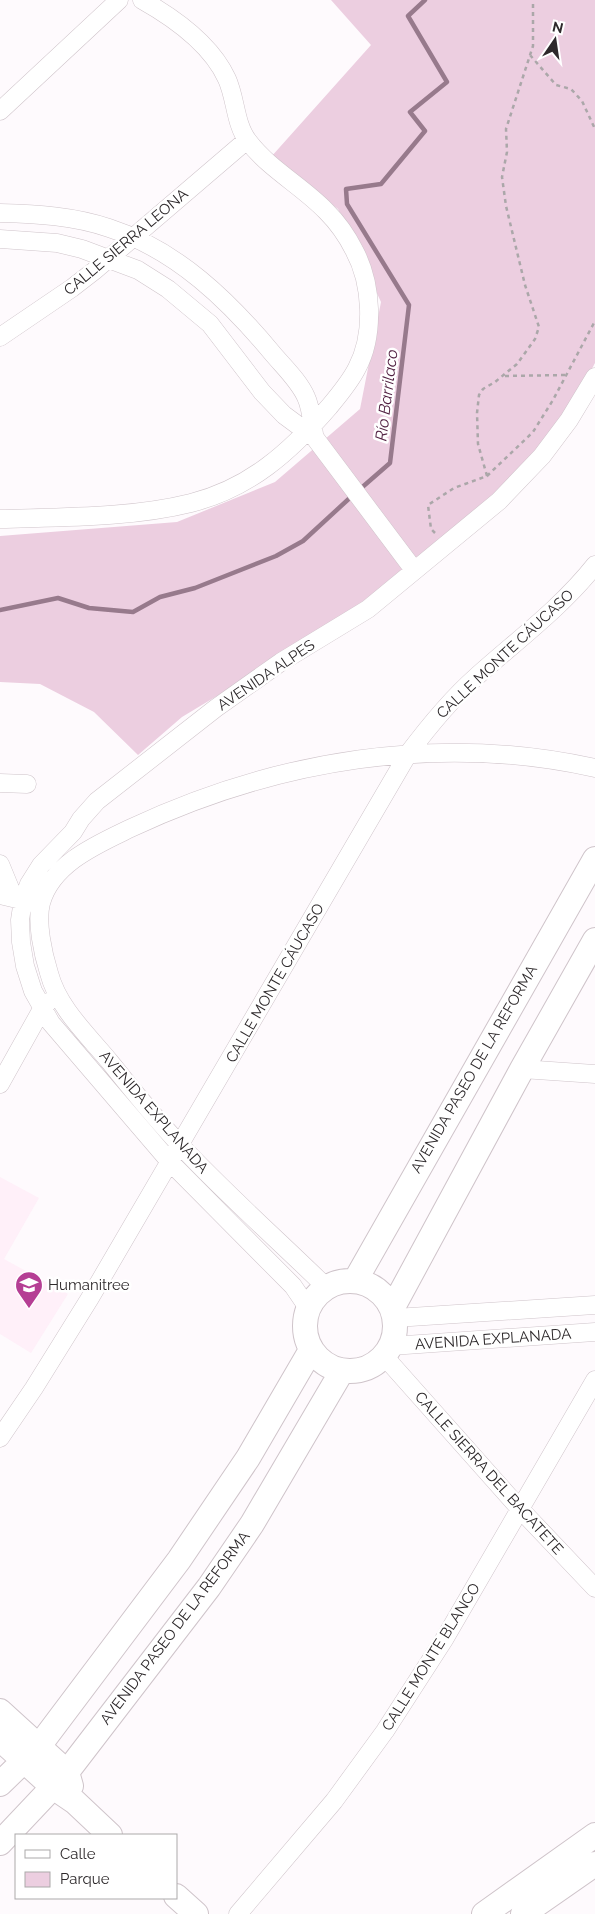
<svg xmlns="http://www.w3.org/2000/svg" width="595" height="1914" font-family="Raleway,sans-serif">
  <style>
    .built { fill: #fff0f9 }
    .green { fill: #eccee0 }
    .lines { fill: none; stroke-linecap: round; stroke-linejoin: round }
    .stream { stroke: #977a8c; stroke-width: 4.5 }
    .street-casing { stroke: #cfc4ca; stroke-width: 19 }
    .secondary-casing { stroke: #cfc4ca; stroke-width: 26 }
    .path { stroke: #aba7a9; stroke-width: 2.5; stroke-dasharray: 4 4; stroke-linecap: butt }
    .street { stroke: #fff; stroke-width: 18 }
    .secondary { stroke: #fff; stroke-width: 24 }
    .labels { text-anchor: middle; stroke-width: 5; stroke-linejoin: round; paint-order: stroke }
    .street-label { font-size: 15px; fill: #2d292b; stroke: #fff }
    .poi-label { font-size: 15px; fill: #2d292b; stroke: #fff; text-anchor: start }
    .water-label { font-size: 16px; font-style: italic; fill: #512042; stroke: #fff }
  </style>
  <rect width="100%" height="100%" fill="#fefafd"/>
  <!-- built -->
  <path class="built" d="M0,1177l39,21 -35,61 64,35 -37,59 -31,-19z"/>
  <!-- green -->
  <path class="green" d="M331,0h264v363l-29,54 -71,82 -133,103 -117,77 -63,38 -44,38 -44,-43 -54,-28 -40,-2v-146l177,-14 98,-40 85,-73 21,-107 -43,-93 -67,-52 100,-112z"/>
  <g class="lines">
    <!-- stream -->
    <path class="stream" d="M359,490l31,-27 19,-158 -62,-101 -1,-15 35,-5 44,-53 -15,-19 37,-30 -39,-66 17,-16
      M0,610l58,-12 31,10 44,4 27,-15 35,-9 81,-32 27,-15 50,-46"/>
    <!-- street casing -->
    <g class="street-casing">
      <path id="street" d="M0,111l119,-111
        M0,213c37,1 74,3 109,15 68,22 120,73 164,126 11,13 26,27 33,43 5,10 6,25 8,37
        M0,239l57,4 25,6 56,21 30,19 42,35 52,68 22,23 31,23 99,132
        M0,337l72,-49 22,-17 153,-131
        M0,519c62,-2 131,-1 191,-16 59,-15 99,-51 138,-96 10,-12 21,-25 28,-39 18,-34 15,-85 -3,-118 -7,-14 -17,-28 -28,-39 -24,-25 -57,-42 -78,-70 -13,-17 -12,-42 -21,-62 -16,-35 -53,-61 -85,-79
        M0,783l27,1
        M0,864l14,34
        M0,895l34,8
        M522,1069l73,5
        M0,1084l42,-75 6,-7
        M326,1287c-48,-47 -99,-92 -145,-141 -25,-27 -48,-55 -71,-84 -22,-27 -52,-54 -61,-89 -6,-19 -13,-51 -8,-70 11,-40 57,-59 90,-75 145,-68 307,-95 464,-60
        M308,1308l-15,-22 -123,-124 -119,-139 -18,-32 -8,-25 -4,-24 -1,-22 3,-20 6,-16 12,-19 32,-33 8,-13 16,-18 119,-93 65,-46 87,-53 131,-108 43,-45 27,-36 26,-43
        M395,1318l200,-13
        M391,1346l204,-14
        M384,1356l136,153 75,79
        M0,1438l34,-50 56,-90 318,-544c21,-28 42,-54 68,-77 40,-36 85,-69 119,-112
        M238,1914l96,-113 51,-70 60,-93 150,-258"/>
    </g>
    <!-- secondary casing -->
    <g class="secondary-casing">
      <path id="secondary" d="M305 1326a45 45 0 1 1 90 0a45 45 0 1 1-90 0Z
        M355,1281l240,-422
        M392,1309l130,-240 73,-129
        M0,1711l67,61 4,14
        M0,1739l53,48 22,15 35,33
        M0,1784l39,-38 140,-186 69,-102 63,-108
        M0,1843l67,-71 142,-185 43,-63 90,-153
        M176,1896l20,18
        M484,1914l111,-79
        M523,1914l72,-50"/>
    </g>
    <!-- path -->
    <path class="path" d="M530,55l26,30 15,4 11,12 13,28
      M505,376l62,-1
      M487,476l46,-44 20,-32 42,-79
      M435,533l-4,-4 -3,-24 26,-17 33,-12 -9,-32 -1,-31 2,-18 4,-6 12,-7 22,-18 18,-25 4,-12 -14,-42 -19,-79 -4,-29 5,-25 -1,-23 27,-83v-46"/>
    <!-- street -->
    <use href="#street" class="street"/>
    <!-- secondary -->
    <use href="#secondary" class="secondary"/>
  </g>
  <!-- icons -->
  <defs>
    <g id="school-pin" transform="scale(1.4375)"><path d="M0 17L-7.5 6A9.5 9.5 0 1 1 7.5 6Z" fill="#b53e94" stroke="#fff"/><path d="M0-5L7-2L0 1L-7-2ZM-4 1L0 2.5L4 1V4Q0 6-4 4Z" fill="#fff"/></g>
  </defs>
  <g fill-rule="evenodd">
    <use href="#school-pin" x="29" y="1285"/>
  </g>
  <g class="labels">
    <!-- street labels -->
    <g class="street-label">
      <text transform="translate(126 242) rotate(-40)" y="5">CALLE SIERRA LEONA</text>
      <text transform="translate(505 654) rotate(-43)" y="5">CALLE MONTE CÁUCASO</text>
      <text transform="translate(266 675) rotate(-34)" y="5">AVENIDA ALPES</text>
      <text transform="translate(275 983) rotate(-60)" y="5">CALLE MONTE CÁUCASO</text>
      <text transform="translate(474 1069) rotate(-60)" y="5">AVENIDA PASEO DE LA REFORMA</text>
      <text transform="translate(154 1112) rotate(49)" y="5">AVENIDA EXPLANADA</text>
      <text transform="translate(493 1339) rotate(-4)" y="5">AVENIDA EXPLANADA</text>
      <text transform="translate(489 1473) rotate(48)" y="5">CALLE SIERRA DEL BACATETE</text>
      <text transform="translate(175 1628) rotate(-53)" y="5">AVENIDA PASEO DE LA REFORMA</text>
      <text transform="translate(431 1657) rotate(-58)" y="5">CALLE MONTE BLANCO</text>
    </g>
    <!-- poi labels -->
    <g class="poi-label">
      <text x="48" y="1290">Humanitree</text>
    </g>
    <!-- water labels -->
    <g class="water-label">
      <text transform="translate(386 395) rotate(-83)" y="6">Río Barrilaco</text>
    </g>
  </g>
  <!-- legend -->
  <rect x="15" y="1834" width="162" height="65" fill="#ffffff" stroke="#aba9aa"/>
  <rect x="25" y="1850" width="25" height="8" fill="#ffffff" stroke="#aba9aa"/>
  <text x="60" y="1859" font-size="15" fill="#2d292b">Calle</text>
  <rect x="25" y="1872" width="25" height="15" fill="#eccee0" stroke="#aba9aa"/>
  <text x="60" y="1884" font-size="15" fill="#2d292b">Parque</text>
  <!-- north arrow -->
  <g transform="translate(555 40) rotate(13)" stroke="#ffffff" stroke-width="4" paint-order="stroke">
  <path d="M0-4L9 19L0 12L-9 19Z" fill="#2d292b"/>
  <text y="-8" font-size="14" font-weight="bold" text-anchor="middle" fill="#2d292b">N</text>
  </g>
</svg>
